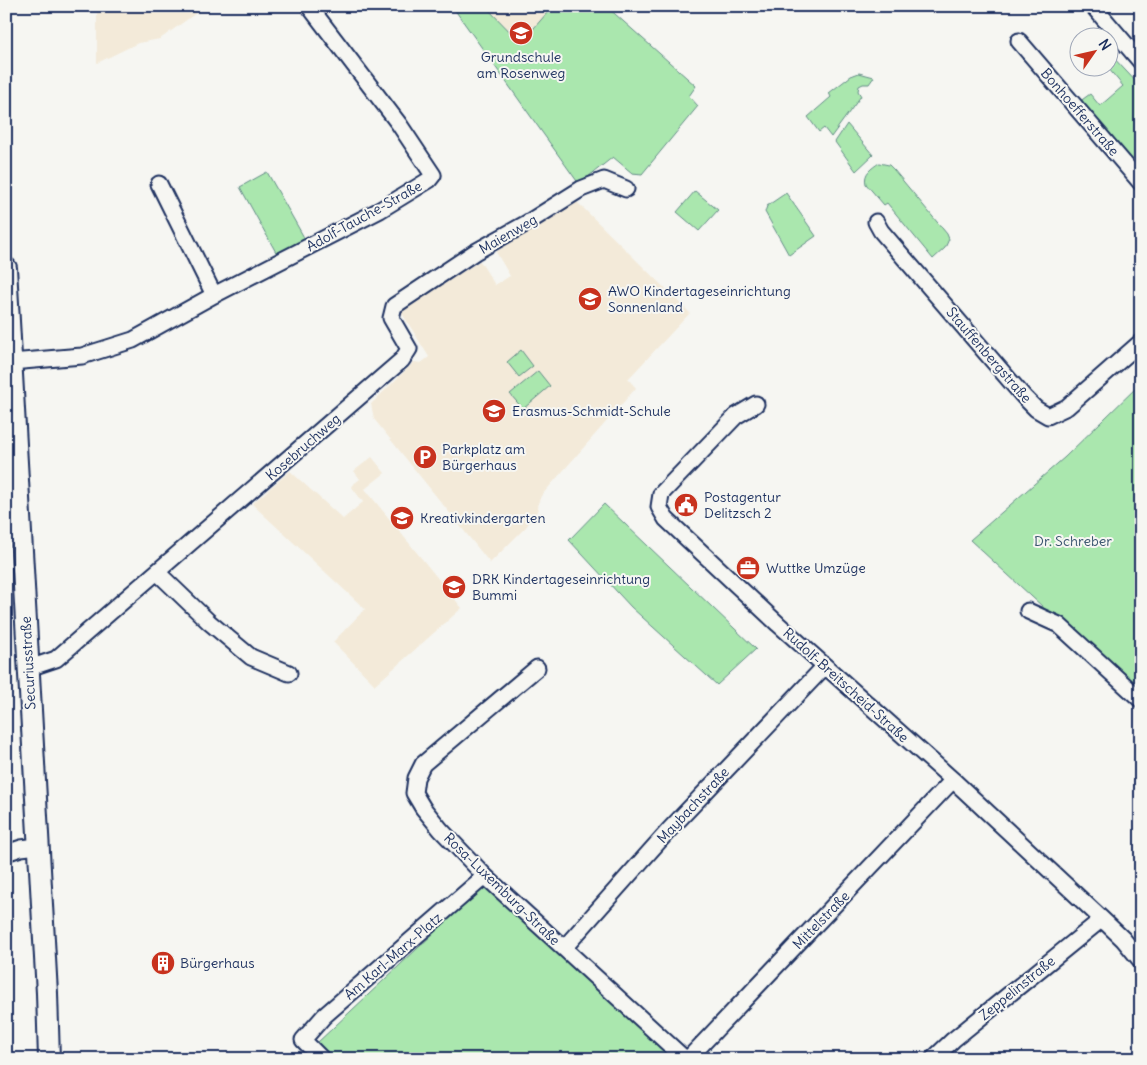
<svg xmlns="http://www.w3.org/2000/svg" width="1147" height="1065" font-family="Delius,sans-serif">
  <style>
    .built { fill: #f3ead9 }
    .green { fill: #aae7ae; stroke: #628b86 }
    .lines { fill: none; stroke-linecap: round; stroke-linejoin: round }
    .minor-casing { stroke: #1b2f5e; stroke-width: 19 }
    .tertiary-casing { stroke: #1b2f5e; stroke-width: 24 }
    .minor { stroke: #f6f6f2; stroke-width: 15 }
    .tertiary { stroke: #f6f6f2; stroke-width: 20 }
    .labels { text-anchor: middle; stroke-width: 4; stroke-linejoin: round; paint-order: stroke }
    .poi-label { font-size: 14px; fill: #1b2f5e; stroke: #f6f6f2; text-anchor: start }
    .street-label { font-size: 14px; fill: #1b2f5e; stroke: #f6f6f2 }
    .park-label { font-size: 14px; fill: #38546e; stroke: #f6f6f2 }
  </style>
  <rect width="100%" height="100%" fill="#f6f6f2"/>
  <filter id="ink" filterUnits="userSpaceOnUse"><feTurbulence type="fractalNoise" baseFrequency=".02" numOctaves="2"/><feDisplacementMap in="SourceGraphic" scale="10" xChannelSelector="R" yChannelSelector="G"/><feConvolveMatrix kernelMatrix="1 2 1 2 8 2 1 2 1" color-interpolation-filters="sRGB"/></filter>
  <g filter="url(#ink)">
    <!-- built -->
    <path class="built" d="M97,6h109l-46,33 -22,4 -41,20z
      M485,6h68l-32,37z
      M575,200l115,113 -62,66 8,9 -95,108 -4,10 2,3 -13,18 -36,36 -116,-144 -3,-15 43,-42 7,1 8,-6 -29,-47 80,-49 15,24 15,-9 -14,-24z
      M372,457l13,16 -20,16 97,119 -87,77 -42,-43 32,-33 -113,-105 38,-33 53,48 20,-17 -12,-16 9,-7 -6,-8z"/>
    <!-- green -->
    <path class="green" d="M452,6h33l36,37 32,-37h53l90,80 -7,10 9,10 -56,68 -10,-1 -19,-16 -34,27z
      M1110,54l31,33v65l-11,10 -51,-60 11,-8 10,12 23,-20 -15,-18h2z
      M859,73l15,4 -5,7h-6l-4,2 -1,5 3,5 -30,41 -7,-9 -5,4 -11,-15 23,-20 -2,-4 22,-17z
      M847,124l26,31 -17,16 -21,-29z
      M879,163l10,2 5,5 53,64 2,5 -4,9 -12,11 -46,-56 -3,2 -18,-21c-3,-11 6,-16 13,-21z
      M267,172l39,69 -28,15 -38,-69z
      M695,191l23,19 -19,21 -22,-19z
      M786,193l30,43 -27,19 -24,-43 2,-6z
      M521,350l12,16 -14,11 -12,-15z
      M538,371l12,15 -27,23 -13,-15z
      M1141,383v314l-171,-157 95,-83z
      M604,504l152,145 -39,36 -86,-78 -62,-67z
      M485,885l183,170 3,4h-339l-15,-16z"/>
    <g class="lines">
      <!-- minor casing -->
      <g class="minor-casing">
        <path id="minor" d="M1093,6l48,56
          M1019,41l122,142
          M159,184l55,111
          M876,222l5,9 143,166 12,12 12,7 19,-9 74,-65
          M11,362l71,-6 51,-16 81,-45 166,-85 49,-30 4,-5 -34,-51 -90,-118
          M756,404l-20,12 -75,78 -2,13 7,12 112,105 175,156 149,139 21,20 18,22
          M158,573l51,49 42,35 38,16
          M1028,611l31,14 82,75
          M29,668l27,-9 346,-299 7,-11 -18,-31 3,-12 81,-54 52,-29 54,-34 23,-9 22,9
          M537,668l-114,96 -7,14 -2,15 9,15 18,22 44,46 200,183
          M6,853l15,-5 17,-2
          M564,948l105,-118 156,-164
          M322,1059l-19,-19 21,-24 161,-140
          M688,1059l265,-279
          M933,1059l20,-19 149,-121"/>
      </g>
      <!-- tertiary casing -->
      <g class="tertiary-casing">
        <path id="tertiary" d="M6,268l41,725 2,66"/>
      </g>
      <!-- minor -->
      <use href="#minor" class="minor"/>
      <!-- tertiary -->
      <use href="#tertiary" class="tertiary"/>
    </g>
  </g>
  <!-- icons -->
  <defs>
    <g id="school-disc" transform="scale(1.25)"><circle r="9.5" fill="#c8321e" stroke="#f6f6f2"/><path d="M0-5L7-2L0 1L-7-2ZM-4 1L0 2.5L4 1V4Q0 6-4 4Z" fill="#fff"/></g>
    <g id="parking-disc" transform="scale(1.25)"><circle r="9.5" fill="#c8321e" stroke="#f6f6f2"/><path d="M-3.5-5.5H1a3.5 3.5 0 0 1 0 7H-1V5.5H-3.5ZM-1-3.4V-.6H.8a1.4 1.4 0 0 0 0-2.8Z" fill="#fff"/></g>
    <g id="civic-disc" transform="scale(1.25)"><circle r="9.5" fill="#c8321e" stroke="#f6f6f2"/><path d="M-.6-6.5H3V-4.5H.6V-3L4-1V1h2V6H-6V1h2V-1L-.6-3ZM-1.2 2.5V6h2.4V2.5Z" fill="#fff"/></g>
    <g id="office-disc" transform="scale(1.25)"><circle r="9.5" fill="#c8321e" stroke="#f6f6f2"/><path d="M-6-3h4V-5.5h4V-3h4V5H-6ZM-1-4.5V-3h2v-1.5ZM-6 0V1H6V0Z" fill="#fff"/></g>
    <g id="building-disc" transform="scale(1.25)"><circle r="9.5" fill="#c8321e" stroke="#f6f6f2"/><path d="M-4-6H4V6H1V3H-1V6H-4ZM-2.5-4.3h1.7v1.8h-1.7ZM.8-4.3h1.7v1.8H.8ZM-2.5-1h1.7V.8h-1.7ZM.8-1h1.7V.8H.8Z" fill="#fff"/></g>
  </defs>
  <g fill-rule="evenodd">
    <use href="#school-disc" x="521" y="33"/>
    <use href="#school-disc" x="590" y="299"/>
    <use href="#school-disc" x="494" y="411"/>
    <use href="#parking-disc" x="425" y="457"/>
    <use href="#civic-disc" x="686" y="505"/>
    <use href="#school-disc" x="402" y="518"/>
    <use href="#office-disc" x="748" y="568"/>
    <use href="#school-disc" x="454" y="587"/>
    <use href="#building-disc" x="163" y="963"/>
  </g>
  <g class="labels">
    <!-- poi labels -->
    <g class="poi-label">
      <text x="521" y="62" text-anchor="middle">Grundschule<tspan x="521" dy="16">am Rosenweg</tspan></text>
      <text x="608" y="296">AWO Kindertageseinrichtung<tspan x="608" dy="16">Sonnenland</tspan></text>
      <text x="512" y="416">Erasmus-Schmidt-Schule</text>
      <text x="442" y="454">Parkplatz am<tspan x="442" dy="16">Bürgerhaus</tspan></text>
      <text x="704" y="502">Postagentur<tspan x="704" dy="16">Delitzsch 2</tspan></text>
      <text x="420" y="523">Kreativkindergarten</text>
      <text x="766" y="573">Wuttke Umzüge</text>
      <text x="472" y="584">DRK Kindertageseinrichtung<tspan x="472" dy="16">Bummi</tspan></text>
      <text x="180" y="968">Bürgerhaus</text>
    </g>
    <!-- street labels -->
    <g class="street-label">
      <text transform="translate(1080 112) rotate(49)" y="5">Bonhoefferstraße</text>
      <text transform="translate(364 216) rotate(-29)" y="5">Adolf-Tauche-Straße</text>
      <text transform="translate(508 234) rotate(-30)" y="5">Maienweg</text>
      <text transform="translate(989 355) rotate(49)" y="5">Stauffenbergstraße</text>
      <text transform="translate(303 447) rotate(-41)" y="5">Kosebruchweg</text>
      <text transform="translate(28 663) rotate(-93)" y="5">Securiusstraße</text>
      <text transform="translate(846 685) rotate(42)" y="5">Rudolf-Breitscheid-Straße</text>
      <text transform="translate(693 805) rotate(-47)" y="5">Maybachstraße</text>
      <text transform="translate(502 889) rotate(44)" y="5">Rosa-Luxemburg-Straße</text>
      <text transform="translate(821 920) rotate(-46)" y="5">Mittelstraße</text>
      <text transform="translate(393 956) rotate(-41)" y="5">Am Karl-Marx-Platz</text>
      <text transform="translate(1017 988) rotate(-39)" y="5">Zeppelinstraße</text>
    </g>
    <!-- park labels -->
    <g class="park-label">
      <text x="1073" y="546">Dr. Schreber</text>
    </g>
  </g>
  <!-- margin -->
  <rect width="1147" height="1065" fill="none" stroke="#f6f6f2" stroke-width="25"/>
  <rect x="12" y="12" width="1122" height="1040" fill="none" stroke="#1b2f5e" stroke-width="2" filter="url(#ink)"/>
  <!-- north arrow -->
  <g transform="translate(1094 52) rotate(56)"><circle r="24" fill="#f6f6f2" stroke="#9ea6b7"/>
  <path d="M0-4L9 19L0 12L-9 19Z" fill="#c8321e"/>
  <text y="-8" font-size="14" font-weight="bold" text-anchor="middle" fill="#1b2f5e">N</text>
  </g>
</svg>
